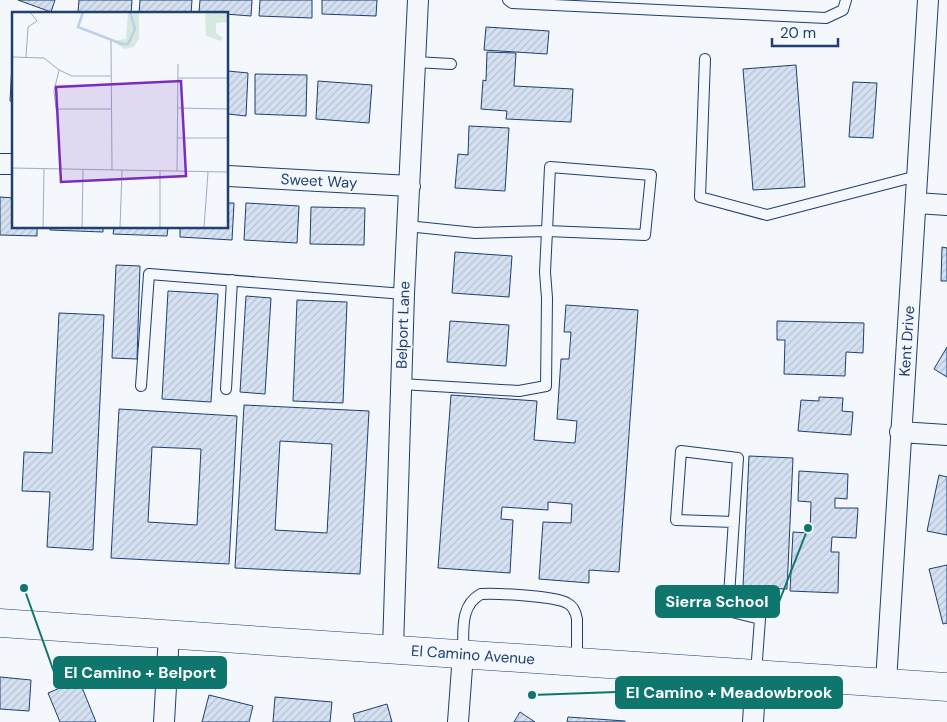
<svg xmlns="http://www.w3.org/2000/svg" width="947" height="722" font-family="'DM Sans',sans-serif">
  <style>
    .building { fill: url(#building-hatch); stroke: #1d3f73; fill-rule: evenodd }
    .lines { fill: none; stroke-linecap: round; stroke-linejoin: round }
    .service-casing { stroke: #1d3f73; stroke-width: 12 }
    .minor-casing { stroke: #1d3f73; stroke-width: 22 }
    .secondary-casing { stroke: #1d3f73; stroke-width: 29 }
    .service { stroke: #f4f7fb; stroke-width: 10 }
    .minor { stroke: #f4f7fb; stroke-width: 20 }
    .secondary { stroke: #f4f7fb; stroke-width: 28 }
    .labels { text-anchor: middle; stroke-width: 4; stroke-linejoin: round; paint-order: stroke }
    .street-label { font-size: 15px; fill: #1d3f73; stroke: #f4f7fb }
    .inset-river { fill: none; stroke: #bed0e5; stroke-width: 2.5 }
    .inset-road { fill: none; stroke: #9eadc5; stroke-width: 1 }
    .view { fill: #7b2cbf; fill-opacity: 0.15; stroke: #7b2cbf; stroke-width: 2.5 }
    .inset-edge { fill: none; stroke: #1d3f73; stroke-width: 2.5 }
    .leader { fill: none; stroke: #0f766e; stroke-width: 2 }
    .callout-dot { fill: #0f766e; stroke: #f4f7fb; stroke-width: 2 }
    .callout { fill: #0f766e; stroke: #0f766e; stroke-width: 2 }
    .callout-label { font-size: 16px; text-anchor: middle; font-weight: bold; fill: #fff }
  </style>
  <defs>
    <pattern id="building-hatch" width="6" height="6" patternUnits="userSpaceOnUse" patternTransform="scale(1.25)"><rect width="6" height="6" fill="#d5e0f0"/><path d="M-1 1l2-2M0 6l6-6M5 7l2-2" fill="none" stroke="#b6c1d1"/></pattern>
  </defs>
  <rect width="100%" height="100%" fill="#f4f7fb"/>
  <!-- building -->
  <path class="building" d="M18,0h37l-4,12z
    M79,0h53l-1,14 -53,-2z
    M140,0h52l-1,14h-52z
    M200,0h52l-1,16 -52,-4z
    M260,0h52v18l-53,-2z
    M322,0h55l-1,16 -54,-2z
    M486,27l63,4 -2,23 -63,-4z
    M487,52l29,1 -2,33 59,3 -2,33 -65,-3 1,-8 -26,-2 2,-29 3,1z
    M12,64h2v38l-4,-1z
    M796,65l9,122 -52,3 -10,-121z
    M228,71l20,2 -2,43 -18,-2z
    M255,74l52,1 -1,41 -51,-2z
    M318,81l54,4 -3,38 -53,-4z
    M853,82l24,1 -4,55 -24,-1z
    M469,126l40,2 -4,63 -50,-3 3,-34 10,1z
    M0,197l14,1v30h23v8l-37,-1z
    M228,203h6l-2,37 -52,-3v-9h48z
    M246,203l53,3 -2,37 -53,-3z
    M311,207l54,1 -1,37 -54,-1z
    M50,228h53v4l-53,-2z
    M114,228h54l-1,8 -54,-2z
    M942,247l5,1v33h-6z
    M455,252l57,4 -3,41 -57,-4z
    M116,265l24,1 -3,93 -25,-1z
    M168,291l50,3 -7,108 -49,-3z
    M246,296l25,2 -6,96 -25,-2z
    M297,300l50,2 -4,101 -50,-2z
    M566,305l72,5 -19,262 -30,-2v13l-50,-4 4,-57 28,1 1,-19 -24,-2v8l-46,-3 -1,12 12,1 -3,53 -72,-5 13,-173 86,6 -3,39 41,3 2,-22 -20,-2 4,-60h8l2,-27h-7z
    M59,313l45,2 -11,235 -46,-3 3,-55 -28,-1 2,-39 28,1z
    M450,321l59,4 -3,41 -59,-4z
    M777,321l87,2 -1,30 -17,-1 -1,24 -61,-2 1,-34h-8z
    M947,347v30l-13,-8z
    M819,397l24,1 -1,13 11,1 -2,23 -53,-4 3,-31 18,1z
    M244,405l125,6 -9,163 -125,-6zM280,441l52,3 -5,89 -52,-3z
    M119,409l118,7 -8,148 -118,-6zM152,447l49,2 -4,76 -49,-3z
    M749,456l44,2 -6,131 -44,-2z
    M799,471l49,3 -1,25 -12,-1v10h23l-2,30 -24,-1 -1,15h8l-1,41 -48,-2 3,-59 17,1 1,-31 -13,-1z
    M939,475l8,2v58l-20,-4z
    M947,565v58l-4,1 -14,-55z
    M0,677l31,3 -2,31 -29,-2z
    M79,680l17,42h-36l-12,-29z
    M209,695l44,11 -4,16h-47z
    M275,697l57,5 -2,20h-57z
    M387,704l5,18h-37l-2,-8z
    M520,712l15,10h-21z
    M568,717l57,4v1h-58z"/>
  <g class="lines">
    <!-- service casing -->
    <g class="service-casing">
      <path id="service" d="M508,0l4,3 314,15 17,-8 3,-10
        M705,59l-5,138 67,18 150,-39
        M415,62l36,2
        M550,167l101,8 -6,60 -98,-4z
        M401,384l118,7 27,-5 1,-88 -2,-26 2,-41 -72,2 -68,-7
        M141,386l8,-112 255,20
        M226,389l6,-109
        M734,522l-58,-2 5,-69 57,7 -10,153 32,8 -4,54
        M463,653c1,-21 -4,-47 18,-59 15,-1 74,2 86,9 6,3 9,10 10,16v43"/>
    </g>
    <!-- minor casing -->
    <g class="minor-casing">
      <path id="minor" d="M0,164h14
        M228,176l182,10
        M916,203l31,2
        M900,432l47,3
        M393,649l11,-355 14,-294
        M886,682l42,-682
        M164,722l5,-88
        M458,722l5,-68
        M753,722l3,-48"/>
    </g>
    <!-- secondary casing -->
    <g class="secondary-casing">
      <path id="secondary" d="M0,623l947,64"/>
    </g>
    <!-- service -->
    <use href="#service" class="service"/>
    <!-- minor -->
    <use href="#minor" class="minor"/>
    <!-- secondary -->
    <use href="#secondary" class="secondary"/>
  </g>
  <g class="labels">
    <!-- street labels -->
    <g class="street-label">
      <text transform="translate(319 181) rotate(3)" y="5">Sweet Way</text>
      <text transform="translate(403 325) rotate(-88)" y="5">Belport Lane</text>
      <text transform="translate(907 341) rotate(-86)" y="5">Kent Drive</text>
      <text transform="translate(473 655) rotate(4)" y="5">El Camino Avenue</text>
    </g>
  </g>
  <!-- overview -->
  <g transform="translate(12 12)">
    <rect width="216" height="216" fill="#f4f7fb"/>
    <path d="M116,0h11v26l-5,9 -10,2 -11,-8 13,-2zM193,0h23v10l-12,1v10l7,5 -3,3 -14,-5z" fill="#d7e8df"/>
    <path class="inset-river" d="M71,0l-5,15 44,17h6l7,-15 -5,-17"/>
    <path class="inset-road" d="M99,29l1,129M0,45l32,1 15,12 13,6h39M14,45l2,-30 9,-6 -7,-9M47,58l-5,21 2,18h55M166,66h51M166,96l51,1M166,126h51M0,156l217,4M165,159l1,-107M31,216l1,-59M70,216l1,-59M108,216l2,-58M148,216v-57M192,216l4,-56"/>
    <path class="view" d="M169,69l5,95 -125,6 -5,-95z"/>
    <rect width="216" height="216" class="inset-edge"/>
  </g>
  <!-- callouts -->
  <path class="leader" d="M808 528L779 602M24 588L54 672M532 695L616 692"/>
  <g class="callout-dot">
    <circle cx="808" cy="528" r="5"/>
    <circle cx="24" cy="588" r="5"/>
    <circle cx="532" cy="695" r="5"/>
  </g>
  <g class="callout">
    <rect x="656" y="586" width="123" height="31" rx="5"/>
    <rect x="54" y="657" width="172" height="31" rx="5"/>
    <rect x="616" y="677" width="226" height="31" rx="5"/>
  </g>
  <g class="callout-label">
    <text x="717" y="607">Sierra School</text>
    <text x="140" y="678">El Camino + Belport</text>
    <text x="729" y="698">El Camino + Meadowbrook</text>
  </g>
  <!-- scale -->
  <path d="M772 38v8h66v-8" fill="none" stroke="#1d3f73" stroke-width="2.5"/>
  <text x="780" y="38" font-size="15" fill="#1d3f73" stroke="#f4f7fb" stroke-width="4" paint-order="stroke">20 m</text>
</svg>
